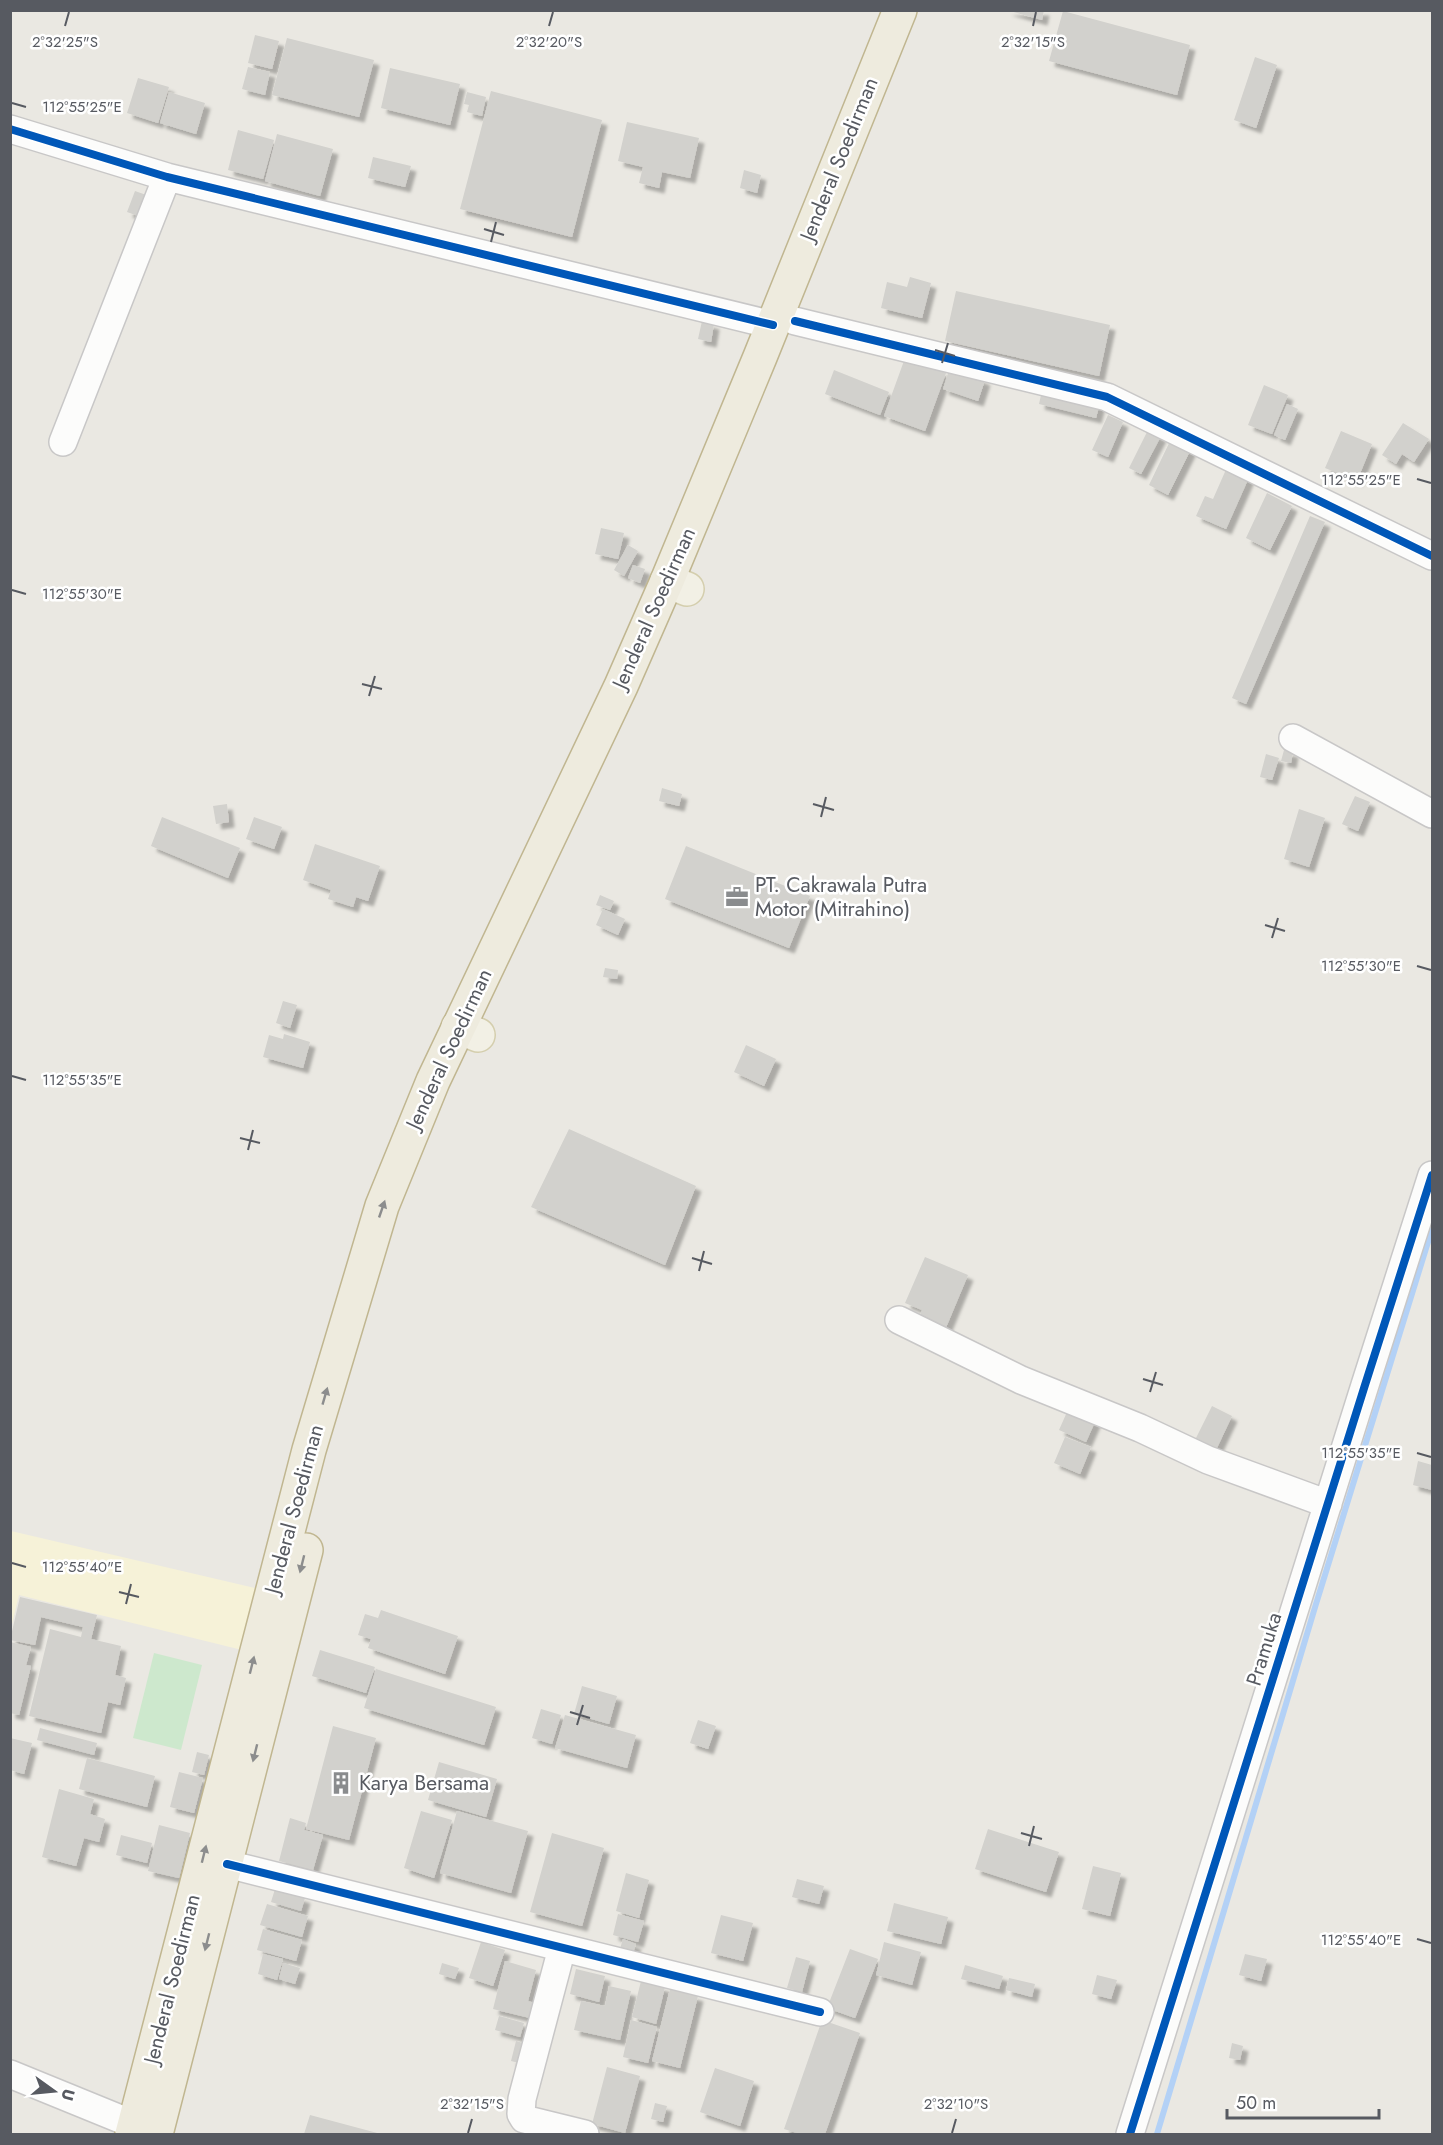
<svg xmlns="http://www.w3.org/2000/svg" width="1443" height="2145" font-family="Jost,sans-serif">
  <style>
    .commercial { fill: #f6f2d8 }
    .green { fill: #cde8cd }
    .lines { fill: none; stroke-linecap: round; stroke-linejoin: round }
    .stream { stroke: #b3d1f6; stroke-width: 6 }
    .building { fill: #d2d1cd; filter: url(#shadow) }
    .minor-casing { stroke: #c8c7c7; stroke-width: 30 }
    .major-casing { stroke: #d4cead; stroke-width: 36 }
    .highway-casing { stroke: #c0b690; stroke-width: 36 }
    .minor { stroke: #fcfcfb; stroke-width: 27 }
    .major { stroke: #f2f0e5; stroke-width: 33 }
    .highway { stroke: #eeebde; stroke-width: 33 }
    .cycleway-casing { stroke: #fff; stroke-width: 11 }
    .cycleway { stroke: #0057b8; stroke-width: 8 }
    .oneway { fill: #8c8d8d }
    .ticks { fill: none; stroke: #575a61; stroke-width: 2 }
    .labels { text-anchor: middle; stroke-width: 5; stroke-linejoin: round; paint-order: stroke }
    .street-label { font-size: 21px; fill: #575a61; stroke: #fff }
    .poi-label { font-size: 21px; fill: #575a61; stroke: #fff; text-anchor: start }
    .ticks-label { font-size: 15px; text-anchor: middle; fill: #575a61; stroke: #fff; stroke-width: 5; stroke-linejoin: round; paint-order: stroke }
  </style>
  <defs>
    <filter id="shadow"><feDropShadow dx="5.5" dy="5.5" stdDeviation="1.5" flood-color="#0004"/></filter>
  </defs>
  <rect width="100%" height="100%" fill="#eae8e2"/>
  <!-- commercial -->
  <path class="commercial" d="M11,1531l248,58 -17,61 -223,-55 -8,33z"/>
  <!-- green -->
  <path class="green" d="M154,1653l48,12 -21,85 -48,-12z"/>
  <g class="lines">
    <!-- stream -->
    <path class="stream" d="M1157,2134l159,-530 116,-375"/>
  </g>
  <!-- building -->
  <path class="building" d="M1006,10h38l-2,10z
    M1063,11l127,34 -13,50 -128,-34z
    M255,35l24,6 -7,28 -24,-6z
    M287,38l87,22 -15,57 -87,-22z
    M1255,57l22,8 -21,63 -22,-8z
    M248,67l22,5 -5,23 -23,-6z
    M390,68l70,16 -10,41 -69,-17z
    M138,78l31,9 -11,36 -31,-10z
    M491,91l111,29 -30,117 -112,-28z
    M169,92l36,11 -9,31 -36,-11z
    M467,92l19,5 -4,19 -15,-4 2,-7 -5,-1z
    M627,122l72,16 -9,40 -28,-6 -3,16 -20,-5 4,-16 -25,-6z
    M238,130l36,10 -11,39 -35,-9z
    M277,134l56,15 -13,47 -55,-15z
    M373,157l38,9 -6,21 -37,-9z
    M744,170l17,5 -4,18 -17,-5z
    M135,191l17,6 -8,21 -17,-6z
    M910,277l21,6 -9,35 -41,-10 6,-26 20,5z
    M956,291l154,34 -11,51 -154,-35z
    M702,321l12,3 -3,18 -13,-3z
    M905,358l41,15 -21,58 -41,-15z
    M950,367l35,13 -7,21 -35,-12z
    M834,370l55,22 -9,23 -55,-21z
    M1264,385l24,10 -16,39 -24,-9z
    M1043,386l58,13 -5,19 -57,-14z
    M1287,404l11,5 -13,31 -11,-5z
    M1108,415l15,7 -15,35 -16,-7z
    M1403,423l26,16 -15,23 -12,-8 -6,10 -14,-9z
    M1148,430l13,6 -20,38 -12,-6z
    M1341,431l31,13 -15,37 -32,-13z
    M1171,439l20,10 -23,46 -19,-10z
    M1228,465l22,10 -24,54 -30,-13 9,-20 8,3z
    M1267,493l25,13 -22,44 -24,-12z
    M1310,516l15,6 -79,182 -14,-6z
    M601,528l23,5 -6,26 -23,-5z
    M628,545l10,6 -14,25 -10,-6z
    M633,565l12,4 -5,14 -12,-5z
    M1284,750l9,2 -2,11 -10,-2z
    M1266,754l13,4 -7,22 -12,-3z
    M662,788l20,6 -3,12 -20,-5z
    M1355,796l15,6 -12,29 -16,-7z
    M227,804l2,18 -13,2 -3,-18z
    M1299,809l26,9 -16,49 -25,-8z
    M162,817l78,31 -12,30 -77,-32z
    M254,817l28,10 -8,22 -28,-10z
    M315,844l65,22 -12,35 -12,-4 -3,10 -25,-8 3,-9 -28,-10z
    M686,846l124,50 -21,52 -124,-49z
    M600,895l14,6 -4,9 -14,-5z
    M603,909l22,10 -7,16 -22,-10z
    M605,968l13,2 -1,9 -14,-2z
    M283,1001l14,4 -7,23 -14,-5z
    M284,1034l26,8 -7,26 -40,-11 6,-22 14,4z
    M746,1045l30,14 -12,27 -30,-14z
    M569,1129l127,57 -31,79 -134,-58z
    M925,1257l43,18 -26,62 -26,-11 6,-16 -17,-7z
    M1071,1403l27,12 -12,27 -27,-12z
    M1212,1406l20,10 -17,36 -21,-10z
    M1065,1437l26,10 -11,27 -26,-11z
    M1418,1461l14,4v25l-19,-5z
    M20,1597l77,18 -6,24 30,7 -6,29 11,3 -6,27 -12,-3 -7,31 -72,-17 21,-87 31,8 2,-10 -42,-10 -6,28 -25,-5z
    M381,1610l77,26 -13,38 -77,-26 3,-9 -13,-4 7,-21 13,4z
    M10,1642l21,5 -5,18 5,1 -12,49 -9,-2z
    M320,1650l55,17 -9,26 -54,-17z
    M376,1669l120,38 -12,38 -120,-37z
    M582,1686l35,10 -8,28 -35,-10z
    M541,1709l20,6 -9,29 -20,-6z
    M565,1715l71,20 -9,33 -72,-20z
    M698,1720l18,6 -8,23 -18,-6z
    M333,1726l43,12 -27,102 -43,-11z
    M40,1728l57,15 -3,12 -57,-15z
    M10,1738l22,5 -8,31 -14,-4z
    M197,1752l12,3 -5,20 -12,-3z
    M87,1758l68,18 -8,31 -68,-18z
    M439,1762l58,17 -11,38 -58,-17z
    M179,1772l24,6 -9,35 -24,-6z
    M59,1789l35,10 -4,15 15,5 -6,23 -15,-4 -8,28 -34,-9z
    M421,1811l31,9 -18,58 -30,-10z
    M457,1811l71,20 -17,62 -71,-20z
    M290,1818l16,5 -2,7 19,5 -10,35 -34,-9z
    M159,1825l31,8 -11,45 -31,-7z
    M988,1829l71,23 -13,40 -71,-23z
    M552,1833l52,15 -22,78 -52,-14z
    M121,1835l31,8 -5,20 -31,-8z
    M1093,1866l28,7 -11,43 -28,-7z
    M626,1873l23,7 -10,38 -23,-7z
    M797,1879l27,7 -5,18 -27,-7z
    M275,1889l30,9 -4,13 -30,-9z
    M894,1903l54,14 -7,27 -54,-13z
    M267,1904l41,12 -6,21 -42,-12z
    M618,1914l26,7 -6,21 -25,-7z
    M721,1915l32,8 -10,38 -32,-8z
    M263,1929l39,11 -6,21 -39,-11z
    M623,1939l13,5 -4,12 -13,-4z
    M481,1942l24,8 -12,36 -24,-8z
    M884,1942l37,10 -9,33 -36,-10z
    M850,1949l28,10 -23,59 -28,-10z
    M263,1954l20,5 -6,21 -19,-6z
    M1245,1954l22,5 -6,22 -22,-6z
    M796,1957l14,4 -8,31 -15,-4z
    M505,1961l31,9 -8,31 10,3 -4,15 -41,-10z
    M283,1963l17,5 -5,16 -16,-5z
    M442,1963l17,5 -4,11 -16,-5z
    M965,1965l38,11 -4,13 -38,-10z
    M576,1969l29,7 -6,26 -29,-8z
    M1097,1975l20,5 -6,19 -19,-5z
    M1009,1978l26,6 -3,13 -26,-7z
    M641,1981l24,6 -9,37 -24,-7z
    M609,1986l22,5 -11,49 -46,-10 7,-29 24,5z
    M670,1989l28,7 -18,72 -28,-7z
    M499,2016l25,7 -4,14 -25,-7z
    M631,2020l26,7 -9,36 -25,-6z
    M822,2020l38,13 -35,101h-25l-16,-5z
    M516,2041l17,5 -6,19 -16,-4z
    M1232,2043l11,3 -3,14 -11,-2z
    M607,2067l33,9 -15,57 -33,-9z
    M715,2068l39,13 -14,45 -40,-14z
    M655,2103l12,3 -4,16 -12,-3z
    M310,2115l71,19h-77z"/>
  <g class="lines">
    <!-- minor casing -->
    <g class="minor-casing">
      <path id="minor" d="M10,129l157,48 606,148
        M795,321l312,76 325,159
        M63,442l104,-265
        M1293,738l139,76
        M899,1320l122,60 119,48 68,32 120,44
        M227,1864l593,148
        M562,1948l-40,151 -1,15 3,5 61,15
        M10,2074l125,51
        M1130,2134l235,-749 67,-210"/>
    </g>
    <!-- major casing -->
    <g class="major-casing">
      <path id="major" d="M667,581l20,8
        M458,1027l20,8"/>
    </g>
    <!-- highway casing -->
    <g class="highway-casing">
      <path id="highway" d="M132,2134l177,-684 73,-244 51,-125 188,-395 46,-105 93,-224 140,-347
        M156,2134l150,-584"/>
    </g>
    <!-- minor -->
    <use href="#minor" class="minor"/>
    <!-- major -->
    <use href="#major" class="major"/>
    <!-- highway -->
    <use href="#highway" class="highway"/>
    <!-- cycleway casing -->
    <g class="cycleway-casing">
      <path id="cycleway" d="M10,129l157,48 606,148
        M795,321l312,76 325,159
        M227,1864l593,148
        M1130,2134l235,-749 67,-210"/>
    </g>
    <!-- cycleway -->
    <use href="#cycleway" class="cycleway"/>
  </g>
  <!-- one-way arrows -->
  <defs><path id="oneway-solid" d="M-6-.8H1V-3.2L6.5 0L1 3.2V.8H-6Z" transform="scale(1.5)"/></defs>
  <g class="oneway">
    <use href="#oneway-solid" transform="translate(382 1209) rotate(-71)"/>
    <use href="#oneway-solid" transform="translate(325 1396) rotate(-74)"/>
    <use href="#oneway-solid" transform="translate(302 1564) rotate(104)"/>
    <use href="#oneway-solid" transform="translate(252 1665) rotate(-76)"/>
    <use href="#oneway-solid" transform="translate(255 1753) rotate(104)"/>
    <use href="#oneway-solid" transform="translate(204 1854) rotate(-76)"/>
    <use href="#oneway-solid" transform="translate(207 1942) rotate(104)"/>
  </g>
  <!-- ticks -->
  <path class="ticks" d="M65,26l4,-14M549,26l4,-14M1033,26l3,-14M12,103l14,4M484,229l20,6M491,242l5,-20M935,350l20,6M942,363l6,-20M1417,479l14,4M12,590l14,4M362,684l20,5M369,696l6,-20M813,804l21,6M821,817l5,-20M1265,925l20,6M1272,938l6,-20M1417,966l14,4M12,1076l14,4M240,1138l20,5M248,1150l5,-20M692,1258l20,6M699,1271l5,-20M1143,1379l20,6M1150,1392l6,-20M1417,1453l14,4M12,1563l14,4M119,1592l20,5M126,1604l5,-20M570,1712l20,6M577,1725l6,-20M1021,1833l21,6M1029,1846l5,-20M1417,1939l14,4M468,2133l4,-14M952,2133l4,-14"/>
  <!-- icons -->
  <defs>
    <g id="office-bare" transform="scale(1.8)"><path d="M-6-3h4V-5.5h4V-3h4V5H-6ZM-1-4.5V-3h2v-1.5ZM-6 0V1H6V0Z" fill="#8a8c8e" stroke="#fff" stroke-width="2.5" paint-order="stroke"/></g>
    <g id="building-bare" transform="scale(1.8)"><path d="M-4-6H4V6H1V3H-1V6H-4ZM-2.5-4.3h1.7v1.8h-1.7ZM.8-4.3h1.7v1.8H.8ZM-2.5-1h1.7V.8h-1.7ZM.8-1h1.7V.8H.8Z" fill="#8a8c8e" stroke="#fff" stroke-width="2.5" paint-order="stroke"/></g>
  </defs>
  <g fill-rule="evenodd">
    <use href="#office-bare" x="737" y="897"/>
    <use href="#building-bare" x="341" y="1783"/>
  </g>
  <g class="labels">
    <!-- street labels -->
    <g class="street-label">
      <text transform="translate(839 159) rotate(-68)" y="7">Jenderal Soedirman</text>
      <text transform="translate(654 608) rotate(-66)" y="7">Jenderal Soedirman</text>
      <text transform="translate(449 1049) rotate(-65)" y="7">Jenderal Soedirman</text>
      <text transform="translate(294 1509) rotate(-75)" y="7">Jenderal Soedirman</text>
      <text transform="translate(1264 1649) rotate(-73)" y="7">Pramuka</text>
      <text transform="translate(172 1979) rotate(-76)" y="7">Jenderal Soedirman</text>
    </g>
    <!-- poi labels -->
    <g class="poi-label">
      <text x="755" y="892">PT. Cakrawala Putra<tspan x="755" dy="24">Motor (Mitrahino)</tspan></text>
      <text x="359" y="1790">Karya Bersama</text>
    </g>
  </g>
  <g class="ticks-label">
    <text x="65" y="47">2°32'25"S</text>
    <text x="549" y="47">2°32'20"S</text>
    <text x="1033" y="47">2°32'15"S</text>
    <text x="82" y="112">112°55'25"E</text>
    <text x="1361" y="485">112°55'25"E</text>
    <text x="82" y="599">112°55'30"E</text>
    <text x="1361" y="971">112°55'30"E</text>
    <text x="82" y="1085">112°55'35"E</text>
    <text x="1361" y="1458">112°55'35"E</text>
    <text x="82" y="1572">112°55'40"E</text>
    <text x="1361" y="1945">112°55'40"E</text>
    <text x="472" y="2109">2°32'15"S</text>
    <text x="956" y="2109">2°32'10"S</text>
  </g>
  <!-- border -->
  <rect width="1443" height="2145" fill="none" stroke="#575a61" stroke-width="24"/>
  <!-- north arrow -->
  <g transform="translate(54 2091) rotate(105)" stroke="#ffffff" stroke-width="4.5" paint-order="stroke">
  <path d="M0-4.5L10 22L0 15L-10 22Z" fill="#575a61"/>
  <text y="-9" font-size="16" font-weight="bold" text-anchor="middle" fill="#575a61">U</text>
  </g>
  <!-- scale -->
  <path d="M1227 2109v9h152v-9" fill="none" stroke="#575a61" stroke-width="3"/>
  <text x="1236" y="2109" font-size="18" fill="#575a61" stroke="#ffffff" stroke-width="4.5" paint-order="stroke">50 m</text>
</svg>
